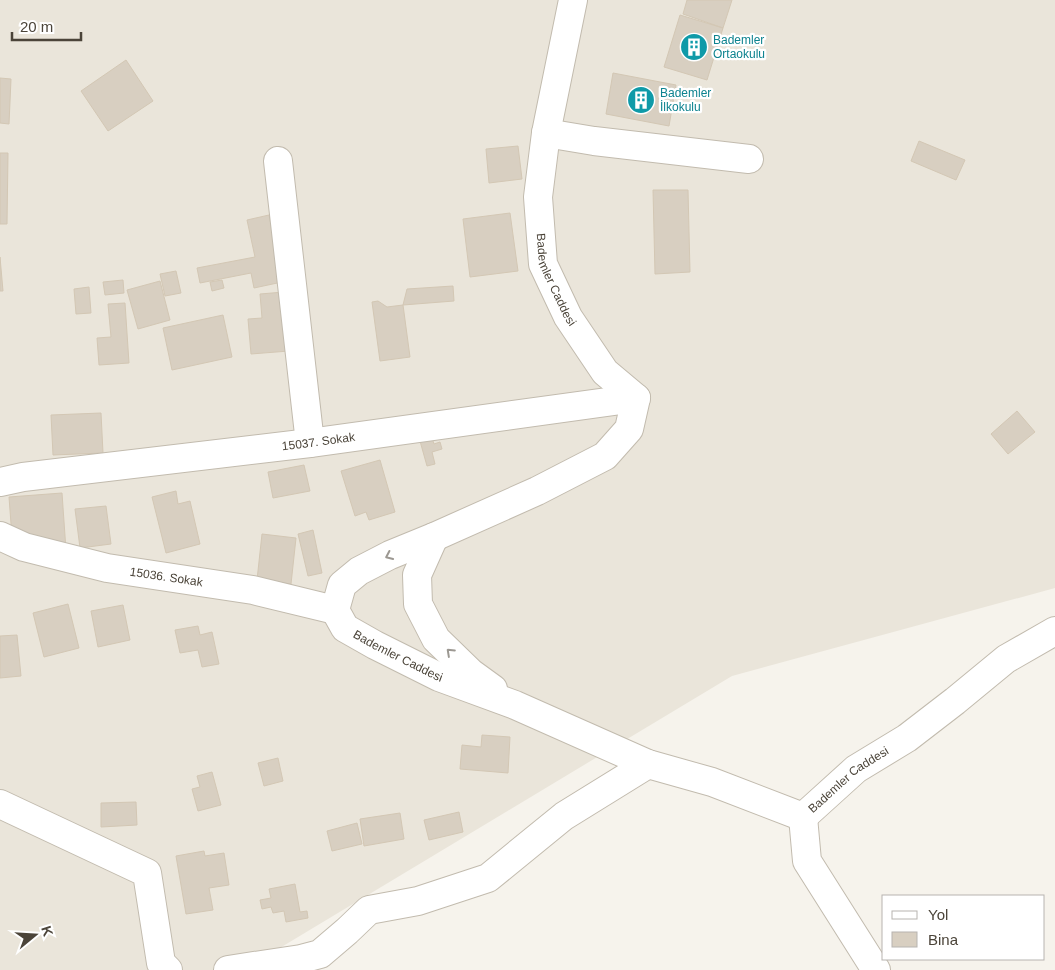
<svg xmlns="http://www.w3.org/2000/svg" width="1055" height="970" font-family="Helvetica,sans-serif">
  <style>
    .residential { fill: #eae5da }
    .building { fill: #d8cfc1; stroke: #d3c7b4 }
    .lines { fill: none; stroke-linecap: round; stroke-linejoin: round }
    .minor-casing { stroke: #c2bbae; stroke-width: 30 }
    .minor { stroke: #fff; stroke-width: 28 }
    .oneway { stroke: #9c9892 }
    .labels { text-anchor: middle; stroke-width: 4.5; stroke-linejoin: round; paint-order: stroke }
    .culture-label { font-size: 12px; fill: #0d838f; stroke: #fff; text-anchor: start }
    .street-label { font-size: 12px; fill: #4b4439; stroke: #fff }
  </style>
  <rect width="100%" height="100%" fill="#f6f3ec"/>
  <!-- residential -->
  <path class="residential" d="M0,0h1055v588l-323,88 -489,294h-243z"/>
  <!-- building -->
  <path class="building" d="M687,0h45l-9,28 -40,-14z
    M680,15l43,13 -16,52 -43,-13z
    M126,60l27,41 -45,30 -27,-40z
    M613,73l63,12 -7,41 -63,-12z
    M0,78l11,1 -2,45 -9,-1z
    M919,141l46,19 -9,20 -45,-19z
    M518,146l4,33 -33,4 -3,-34z
    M0,153h8l-1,71h-7z
    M653,190h35l2,82 -35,2z
    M510,213l8,58 -48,6 -7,-58z
    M269,215l13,67 -28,6 -3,-15 -51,10 -3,-15 58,-11 -8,-37z
    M0,257l3,34h-3z
    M176,271l5,22 -16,3 -5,-22z
    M123,280l1,13 -19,2 -2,-13z
    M222,280l2,8 -12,3 -2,-9z
    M160,281l10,39 -32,9 -11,-39z
    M453,286l1,15 -51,4 4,-16z
    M89,287l2,26 -15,1 -2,-25z
    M284,292l5,59 -38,3 -3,-35 14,-1 -2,-24z
    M378,301l9,6 16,-2 7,52 -30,4 -8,-59z
    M125,303l4,60 -30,2 -2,-27 14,-1 -3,-33z
    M223,315l9,42 -60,13 -9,-42z
    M1017,411l18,21 -27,22 -17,-20z
    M101,413l2,40 -50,2 -2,-40z
    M432,438l2,6 6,-2 2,7 -10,3 3,12 -8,2 -7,-25z
    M380,460l15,52 -26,8 -3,-8 -11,4 -14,-45z
    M304,465l6,26 -37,7 -5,-26z
    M176,491l2,13 12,-3 10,43 -34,9 -14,-56z
    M62,493l4,57 -54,-13 -3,-40z
    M106,506l5,38 -31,4 -5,-39z
    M313,530l9,43 -14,3 -10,-42z
    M262,534l34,4 -5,46 -34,-4z
    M68,604l11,44 -35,9 -11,-44z
    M123,605l7,35 -32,7 -7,-36z
    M198,626l2,9 12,-3 7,32 -17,3 -4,-17 -18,3 -5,-23z
    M17,635l4,41 -21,2v-42z
    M482,735l28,2 -2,36 -48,-4 2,-24 19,2z
    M278,758l5,23 -19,5 -6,-23z
    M212,772l9,33 -23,6 -6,-22 8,-2 -3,-11z
    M136,802l1,23 -36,2v-24z
    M459,812l4,20 -34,8 -5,-20z
    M400,813l4,26 -40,7 -4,-27z
    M357,823l5,21 -30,7 -5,-20z
    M204,851l1,5 19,-3 5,32 -20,3 4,22 -27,4 -10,-58z
    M295,884l5,28 7,-1 1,7 -22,4 -2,-11 -11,2 -2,-6 -9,2 -2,-9 11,-2 -2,-9z"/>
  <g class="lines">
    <!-- minor casing -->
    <g class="minor-casing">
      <g id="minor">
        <path id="s1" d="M573,0l-27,133 -8,64 5,67 25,53 37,55 31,26 -7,31 -24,27 -68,35 -103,46 -44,18 -31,16 -17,14 -7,25 10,18 30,17 64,32 76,28 133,59 64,18 91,35"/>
        <path d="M546,133l48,8 155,18"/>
        <path d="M278,161l32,282"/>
        <path id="s2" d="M0,482l23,-5 287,-34 326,-45"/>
        <path id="s3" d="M0,536l24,11 83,21 146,22 82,20"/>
        <path d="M434,537l-17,38 1,29 18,35 35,34 22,16"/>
        <path d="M0,804l147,69 14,90 7,7"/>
        <path id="s4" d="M803,817l53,-48 51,-31 48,-37 51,-42 49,-28"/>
        <path d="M803,817l4,44 69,109"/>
        <path d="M228,970l73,-11 19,-5 27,-23 22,-21 49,-9 70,-23 76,-62 84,-52"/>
      </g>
    </g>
    <!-- minor -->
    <use href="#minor" class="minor"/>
  </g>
  <!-- one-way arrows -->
  <defs><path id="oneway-chevron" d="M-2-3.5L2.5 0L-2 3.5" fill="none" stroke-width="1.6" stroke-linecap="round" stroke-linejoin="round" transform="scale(1.25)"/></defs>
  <g class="oneway">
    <use href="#oneway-chevron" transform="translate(389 556) rotate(155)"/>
    <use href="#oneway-chevron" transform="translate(450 652) rotate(-137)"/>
  </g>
  <!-- icons -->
  <defs>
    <g id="building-disc" transform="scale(1.4375)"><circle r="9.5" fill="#0f9aa8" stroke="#fff"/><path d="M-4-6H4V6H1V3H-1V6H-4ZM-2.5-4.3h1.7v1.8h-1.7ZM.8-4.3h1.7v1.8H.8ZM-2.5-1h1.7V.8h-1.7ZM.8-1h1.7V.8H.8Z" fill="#fff"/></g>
  </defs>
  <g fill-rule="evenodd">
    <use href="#building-disc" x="694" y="47"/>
    <use href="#building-disc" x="641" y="100"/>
  </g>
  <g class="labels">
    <!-- culture labels -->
    <g class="culture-label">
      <text x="713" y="44">Bademler<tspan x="713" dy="14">Ortaokulu</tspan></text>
      <text x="660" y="97">Bademler<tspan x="660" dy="14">İlkokulu</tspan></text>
    </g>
    <!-- street labels -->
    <g class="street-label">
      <text dy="4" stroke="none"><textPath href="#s1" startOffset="286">Bademler Caddesi</textPath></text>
      <text dy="4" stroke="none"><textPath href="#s2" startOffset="321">15037. Sokak</textPath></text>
      <text dy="4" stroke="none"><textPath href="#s3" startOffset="172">15036. Sokak</textPath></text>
      <text dy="4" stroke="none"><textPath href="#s1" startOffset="901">Bademler Caddesi</textPath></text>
      <text dy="4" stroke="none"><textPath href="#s4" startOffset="59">Bademler Caddesi</textPath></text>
    </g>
  </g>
  <!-- legend -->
  <rect x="882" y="895" width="162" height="65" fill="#ffffff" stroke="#b7b4b0"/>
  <rect x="892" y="911" width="25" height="8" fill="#ffffff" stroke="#b7b4b0"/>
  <text x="928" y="920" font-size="15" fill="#4b4439">Yol</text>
  <rect x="892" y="932" width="25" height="15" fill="#d8cfc1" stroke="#b7b4b0"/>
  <text x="928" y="945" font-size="15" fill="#4b4439">Bina</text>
  <!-- north arrow -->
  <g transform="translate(35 935) rotate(72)" stroke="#ffffff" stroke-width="4" paint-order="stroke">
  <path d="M0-4L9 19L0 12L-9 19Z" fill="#4b4439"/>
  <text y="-8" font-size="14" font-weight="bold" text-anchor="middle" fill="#4b4439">K</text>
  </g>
  <!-- scale -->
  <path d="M12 32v8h69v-8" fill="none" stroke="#4b4439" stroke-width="2.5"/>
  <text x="20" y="32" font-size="15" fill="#4b4439" stroke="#ffffff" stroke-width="4" paint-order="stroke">20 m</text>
</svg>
